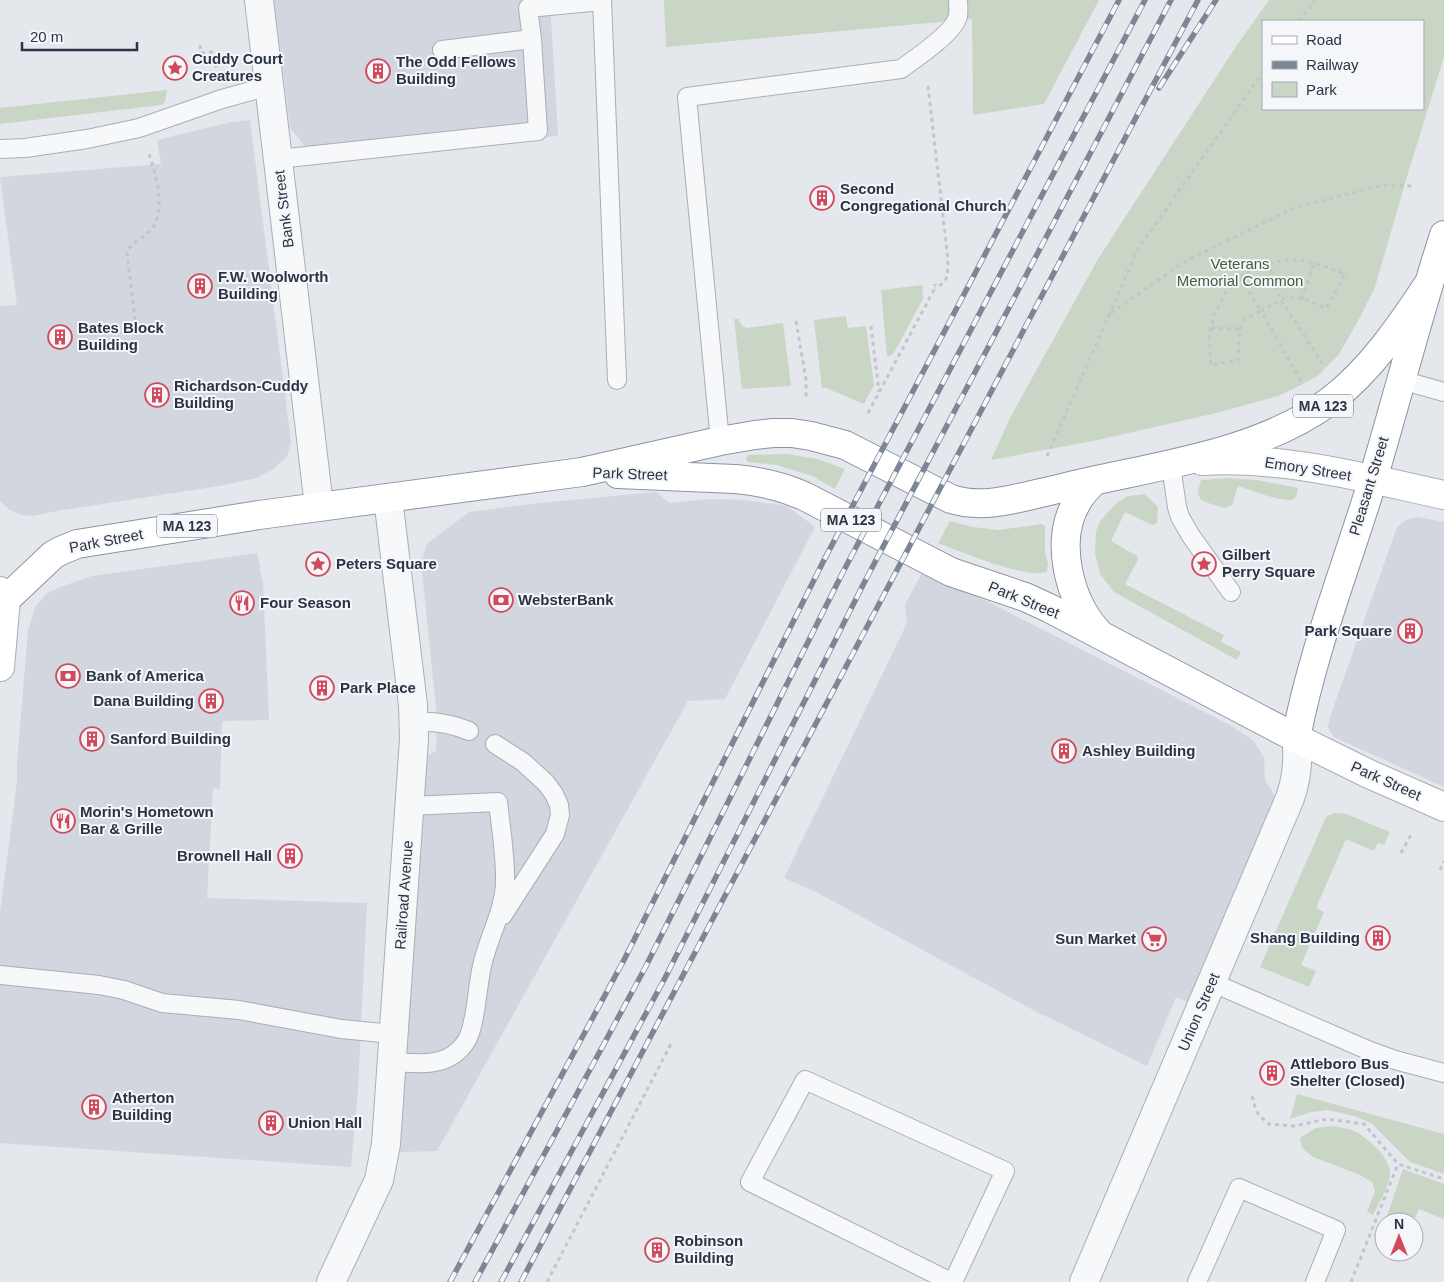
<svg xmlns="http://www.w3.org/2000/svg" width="1444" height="1282" font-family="Helvetica,sans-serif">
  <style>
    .built { fill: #d2d6de }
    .green { fill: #c9d6c5; fill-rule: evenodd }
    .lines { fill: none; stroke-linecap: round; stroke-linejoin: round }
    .service-casing { stroke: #a9aeb7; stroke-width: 20 }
    .minor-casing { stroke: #a9aeb7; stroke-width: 30 }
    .tertiary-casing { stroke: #a9aeb7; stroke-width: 30 }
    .secondary-casing { stroke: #a9aeb7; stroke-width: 30 }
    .trunk-casing { stroke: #8b94a3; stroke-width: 30 }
    .path { stroke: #c2c5cb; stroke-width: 3; stroke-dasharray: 4 4; stroke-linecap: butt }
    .service { stroke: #f7f8fa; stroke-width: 18 }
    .minor { stroke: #f7f8fa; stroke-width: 28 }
    .tertiary { stroke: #f7f8fa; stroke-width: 28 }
    .secondary { stroke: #fff; stroke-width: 28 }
    .trunk { stroke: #fff; stroke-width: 28 }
    .rail-casing { stroke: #7d8696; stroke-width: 5.5 }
    .rail { stroke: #f4f6f9; stroke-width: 4; stroke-dasharray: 11; stroke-linecap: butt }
    .labels { text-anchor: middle; stroke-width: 4; stroke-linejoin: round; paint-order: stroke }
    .shield { fill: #f4f6f9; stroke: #676e7b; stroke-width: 1 }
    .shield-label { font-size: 14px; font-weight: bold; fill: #2b3445 }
    .poi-label { font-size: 15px; font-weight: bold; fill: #2b3445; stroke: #f4f6f9; text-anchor: start }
    .street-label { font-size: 15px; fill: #2b3445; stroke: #f4f6f9 }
    .park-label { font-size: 15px; fill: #3f6138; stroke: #f4f6f9 }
  </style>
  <rect width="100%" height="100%" fill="#e4e7ec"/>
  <!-- built -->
  <path class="built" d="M274,0h276l8,136 -250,27 -3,-17 -15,-18z
    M250,120l41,322 -4,15 -14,12 -16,9 -38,8 -162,25 -25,5 -10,-1 -12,-5 -10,-9v-195l17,-1 -17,-128 161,-13 -4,-24 75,-18z
    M656,492l14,11 37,-4 38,1 42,6 28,21 -90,172 -37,2 -251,450 -37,1 2,-65 21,-329 13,-7 1,-34 -16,-155 6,-18 42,-32 70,-9z
    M1417,517l27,5v265l-110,-50 -4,-5 -2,-6 3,-12 66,-187 9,-7z
    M257,553l6,30 6,137 -47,1 -2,68 -7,-1 -6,110 160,5 -9,187 -7,77 -351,-24v-230l17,-131v-20l11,-131 7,-24 12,-14 16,-7 29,-10z
    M924,569l308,157 22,15 10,17 1,22 10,16 -87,206 -12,-5 -29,69 -114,-56 -217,-118 -32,-14 123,-255 -2,-18z"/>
  <!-- green -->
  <path class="green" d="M664,0h435l-55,104 -71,11 -1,-96 -306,28z
    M1269,0h175v57l-35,113 -34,117 -18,36 -18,31 -20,21 -18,10 -23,11 -66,18 -119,27 -102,19 20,-44 87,-157 137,-211zM1263,21h160v88h-160z
    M167,90l-2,12 -4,3 -161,19v-16z
    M922,285l1,14 -29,54 -4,3h-3l-6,-66z
    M846,316l2,12 18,-2 8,59 -10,19 -38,-16h-4l-8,-68z
    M734,319h4l4,7 5,2 36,-5 8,63 -49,3z
    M786,454l32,5 27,10 -10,20 -23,-13 -35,-11 -29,-3 -2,-3 2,-4z
    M1228,478l29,2 41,8c-1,3 -1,9 -4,11 -8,5 -47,-10 -56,-13l-6,19 -7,3 -17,-5 -8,-4 -2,-8 3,-11z
    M1145,494l13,13 -1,16 -5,2 -27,-13 -14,29 26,15 1,4 -13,24 99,51 -3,7 20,10 -4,8 -123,-68 -14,-18 -5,-21 1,-22 5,-11 16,-17 11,-7z
    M950,521l23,6 26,3 43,-6 3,2v26l3,12 -1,7c-15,11 -90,-21 -109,-28z
    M1334,813l12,1 44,18 -6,13 -6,-2 -4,8 -28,-12 -30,69 8,4 -23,53 15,6 -7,16 -49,-20 66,-150z
    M1297,1094l147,40v40l-34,-12 -39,-39 -17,-7 -26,-6 -17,2 -21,7z
    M1331,1126c7,1 16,2 23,5 13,6 38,28 36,44 -2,13 -11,28 -17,40l-6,-3 8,-21 -3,-9 -14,-8 -45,-17 -11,-9 -2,-10 16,-10z
    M1403,1169l41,15v35l-25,-10 -6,13h-20l-7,-3z"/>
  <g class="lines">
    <!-- service casing -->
    <g class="service-casing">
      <path id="service" d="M602,0l15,380
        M442,50l90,-11
        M0,149l25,-1 62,-9 52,-11 83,-29 47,-13
        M278,159l260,-28 -6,-92 -4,-31 74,-7
        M1401,380l43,12
        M720,441l-33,-344 214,-28c14,-10 54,-37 57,-53 1,-5 0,-11 0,-16
        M1171,465l6,42 3,10 11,19 40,56
        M414,722c20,-1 36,1 55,9
        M495,744l28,18 23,21 8,11 5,11 1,10 -5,19 -52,81
        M0,975l99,10 25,5 38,13 77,7 102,19 52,5
        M1211,982l159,69 25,9 49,13
        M391,1062c24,1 51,6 69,-13 4,-4 8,-10 10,-16 7,-21 7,-45 12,-67 6,-28 21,-52 23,-81 1,-27 -4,-56 -7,-83l-88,4
        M951,1282l-201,-100 55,-102 200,91 -52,111
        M1197,1282l42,-94 97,42 -21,52"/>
    </g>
    <!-- minor casing -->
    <g class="minor-casing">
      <path id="minor" d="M259,0l60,506
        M331,1282l48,-102 7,-36 28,-405 -1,-34 -25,-207"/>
    </g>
    <!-- tertiary casing -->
    <g class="tertiary-casing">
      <path id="tertiary" d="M1084,1282l206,-484c7,-20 9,-39 6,-60"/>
    </g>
    <!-- secondary casing -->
    <g class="secondary-casing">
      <path id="secondary" d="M1202,461c82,-5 163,17 242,34
        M0,591l6,8 -6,68
        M1296,738l73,36 75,33"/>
    </g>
    <!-- trunk casing -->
    <g class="trunk-casing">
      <path id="trunk" d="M618,474l117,5c24,2 46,7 69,17l147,76 74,25 24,11 247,130c17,-89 51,-173 77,-259 24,-81 45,-163 71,-244
        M1094,481c-6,6 -13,13 -17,21 -23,38 -8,98 20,129
        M0,605l53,-50 7,-4 17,-7 182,-29 323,-43 138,-31 35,-6 18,-2h19l19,3 34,9 106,54c29,9 56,2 85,-5 19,-4 37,-9 56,-13 78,-17 172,-31 238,-80 40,-30 72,-77 99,-118"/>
    </g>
    <!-- path -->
    <path class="path" d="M1299,21l16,-21
      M200,45l1,8 12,-1 4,19
      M928,86l20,174c-1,14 2,21 -13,28
      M1240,278l21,33c-6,3 -14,5 -17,10 -7,10 -5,28 -6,39l-27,5 -2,-27 5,-23 12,-23 17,-18 23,-11h3c32,-7 47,0 76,11l-19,34c-16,-6 -29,-15 -45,-8l-12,-37
      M1302,299l12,-37
      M1111,313l76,-53 107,-52 89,-23 31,1
      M796,321l10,59v17
      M871,326l8,66
      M136,328l-9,-75c4,-11 15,-14 22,-21 19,-18 7,-57 0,-78
      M1211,328l29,1
      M1301,381l-40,-70 20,-11 41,63
      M868,413l67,-125v-4
      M1047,456l91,-207 125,-177
      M1401,853l10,-18
      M1440,870l4,-9
      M1252,1096l4,15 5,6 8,7 25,2 33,-7 37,5 34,40 46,15
      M547,1282l125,-240
      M1351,1282l47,-118"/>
    <!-- service -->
    <use href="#service" class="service"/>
    <!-- minor -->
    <use href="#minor" class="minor"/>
    <!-- tertiary -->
    <use href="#tertiary" class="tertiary"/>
    <!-- secondary -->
    <use href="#secondary" class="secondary"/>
    <!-- trunk -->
    <use href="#trunk" class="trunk"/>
    <!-- rail casing -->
    <g class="rail-casing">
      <path id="rail" d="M1159,88l57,-88
        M450,1282l175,-324 198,-396 296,-562
        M475,1282l170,-314 198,-396 302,-572
        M501,1282l164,-304 199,-395 307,-583
        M521,1282l677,-1282"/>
    </g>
    <!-- rail -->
    <use href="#rail" class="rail"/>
  </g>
  <!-- icons -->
  <defs>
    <g id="sight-ring" transform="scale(1.25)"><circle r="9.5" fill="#f4f6f9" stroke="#d1495b" stroke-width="1.5"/><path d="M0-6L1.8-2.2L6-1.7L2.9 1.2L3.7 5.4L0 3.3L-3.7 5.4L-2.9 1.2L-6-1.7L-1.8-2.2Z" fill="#d1495b"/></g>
    <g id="building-ring" transform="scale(1.25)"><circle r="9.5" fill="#f4f6f9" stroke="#d1495b" stroke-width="1.5"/><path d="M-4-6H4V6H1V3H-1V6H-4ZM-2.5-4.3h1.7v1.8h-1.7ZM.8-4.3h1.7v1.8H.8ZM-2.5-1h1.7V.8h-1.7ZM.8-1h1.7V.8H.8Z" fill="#d1495b"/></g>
    <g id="bank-ring" transform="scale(1.25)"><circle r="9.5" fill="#f4f6f9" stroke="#d1495b" stroke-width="1.5"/><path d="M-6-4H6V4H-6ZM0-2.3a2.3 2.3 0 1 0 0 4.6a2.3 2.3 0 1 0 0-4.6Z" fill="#d1495b"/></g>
    <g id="restaurant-ring" transform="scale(1.25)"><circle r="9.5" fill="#f4f6f9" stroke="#d1495b" stroke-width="1.5"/><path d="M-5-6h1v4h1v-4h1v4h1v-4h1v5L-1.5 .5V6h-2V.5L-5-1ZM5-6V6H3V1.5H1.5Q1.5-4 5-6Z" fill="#d1495b"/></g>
    <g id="supermarket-ring" transform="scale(1.25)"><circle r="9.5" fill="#f4f6f9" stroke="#d1495b" stroke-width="1.5"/><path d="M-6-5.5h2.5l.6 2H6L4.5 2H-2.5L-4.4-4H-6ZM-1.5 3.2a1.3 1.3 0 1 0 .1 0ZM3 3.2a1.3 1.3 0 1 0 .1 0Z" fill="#d1495b"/></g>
  </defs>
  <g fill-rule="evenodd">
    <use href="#sight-ring" x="175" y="68"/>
    <use href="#building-ring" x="378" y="71"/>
    <use href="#building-ring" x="822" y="198"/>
    <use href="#building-ring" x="200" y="286"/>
    <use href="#building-ring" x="60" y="337"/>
    <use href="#building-ring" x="157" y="395"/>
    <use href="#sight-ring" x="318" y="564"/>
    <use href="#sight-ring" x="1204" y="564"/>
    <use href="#bank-ring" x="501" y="600"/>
    <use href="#restaurant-ring" x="242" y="603"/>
    <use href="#building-ring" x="1410" y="631"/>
    <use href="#bank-ring" x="68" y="676"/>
    <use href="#building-ring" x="322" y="688"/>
    <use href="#building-ring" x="211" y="701"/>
    <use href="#building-ring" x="92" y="739"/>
    <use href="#building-ring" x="1064" y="751"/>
    <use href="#restaurant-ring" x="63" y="821"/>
    <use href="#building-ring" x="290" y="856"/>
    <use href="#building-ring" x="1378" y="938"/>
    <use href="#supermarket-ring" x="1154" y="939"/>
    <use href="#building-ring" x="1272" y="1073"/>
    <use href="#building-ring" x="94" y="1107"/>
    <use href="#building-ring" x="271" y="1123"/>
    <use href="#building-ring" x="657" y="1250"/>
  </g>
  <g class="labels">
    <!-- shield labels -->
    <g class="shield">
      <rect x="1293" y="394.5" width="60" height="23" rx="4"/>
      <rect x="821" y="508.5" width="60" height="23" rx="4"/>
      <rect x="157" y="514.5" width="60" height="23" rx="4"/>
    </g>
    <g class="shield-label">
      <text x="1323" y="411">MA 123</text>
      <text x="851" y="525">MA 123</text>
      <text x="187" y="531">MA 123</text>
    </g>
    <!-- poi labels -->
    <g class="poi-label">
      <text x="192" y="64">Cuddy Court<tspan x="192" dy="17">Creatures</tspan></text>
      <text x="396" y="67">The Odd Fellows<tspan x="396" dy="17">Building</tspan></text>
      <text x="840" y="194">Second<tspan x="840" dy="17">Congregational Church</tspan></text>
      <text x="218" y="282">F.W. Woolworth<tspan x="218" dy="17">Building</tspan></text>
      <text x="78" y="333">Bates Block<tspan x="78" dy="17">Building</tspan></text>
      <text x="174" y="391">Richardson-Cuddy<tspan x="174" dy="17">Building</tspan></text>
      <text x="1222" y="560">Gilbert<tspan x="1222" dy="17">Perry Square</tspan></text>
      <text x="336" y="569">Peters Square</text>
      <text x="518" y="605">WebsterBank</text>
      <text x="260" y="608">Four Season</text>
      <text x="1392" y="636" text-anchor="end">Park Square</text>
      <text x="86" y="681">Bank of America</text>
      <text x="340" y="693">Park Place</text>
      <text x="194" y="706" text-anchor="end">Dana Building</text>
      <text x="110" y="744">Sanford Building</text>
      <text x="1082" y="756">Ashley Building</text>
      <text x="80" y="817">Morin's Hometown<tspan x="80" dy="17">Bar &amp; Grille</tspan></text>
      <text x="272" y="861" text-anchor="end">Brownell Hall</text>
      <text x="1360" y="943" text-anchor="end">Shang Building</text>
      <text x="1136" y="944" text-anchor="end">Sun Market</text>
      <text x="1290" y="1069">Attleboro Bus<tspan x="1290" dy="17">Shelter (Closed)</tspan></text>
      <text x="112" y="1103">Atherton<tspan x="112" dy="17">Building</tspan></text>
      <text x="288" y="1128">Union Hall</text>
      <text x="674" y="1246">Robinson<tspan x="674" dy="17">Building</tspan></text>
    </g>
    <!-- street labels -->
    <g class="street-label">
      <text transform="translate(284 209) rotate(-97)" y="5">Bank Street</text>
      <text transform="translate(1308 469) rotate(9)" y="5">Emory Street</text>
      <text transform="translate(630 474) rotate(2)" y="5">Park Street</text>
      <text transform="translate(1369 486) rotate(-73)" y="5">Pleasant Street</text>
      <text transform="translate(106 541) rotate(-11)" y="5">Park Street</text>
      <text transform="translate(1024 600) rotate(22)" y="5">Park Street</text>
      <text transform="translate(1386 781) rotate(24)" y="5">Park Street</text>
      <text transform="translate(404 895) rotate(-86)" y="5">Railroad Avenue</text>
      <text transform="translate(1199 1012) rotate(-67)" y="5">Union Street</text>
    </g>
    <!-- park labels -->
    <g class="park-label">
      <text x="1240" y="269">Veterans<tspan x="1240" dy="17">Memorial Common</tspan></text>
    </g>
  </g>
  <!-- legend -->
  <rect x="1262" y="20" width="162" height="90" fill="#f4f6f9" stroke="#a4a8b1"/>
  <rect x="1272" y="36" width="25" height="8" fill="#ffffff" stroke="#a4a8b1"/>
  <text x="1306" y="45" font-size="15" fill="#2b3445">Road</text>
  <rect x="1272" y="61" width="25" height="8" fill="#7d8696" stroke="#a4a8b1"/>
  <text x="1306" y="70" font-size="15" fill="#2b3445">Railway</text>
  <rect x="1272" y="82" width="25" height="15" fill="#c9d6c5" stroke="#a4a8b1"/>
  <text x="1306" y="95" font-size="15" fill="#2b3445">Park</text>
  <!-- north arrow -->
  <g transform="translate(1399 1237)"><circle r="24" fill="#f4f6f9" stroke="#a4a8b1"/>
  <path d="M0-4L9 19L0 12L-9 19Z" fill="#d1495b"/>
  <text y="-8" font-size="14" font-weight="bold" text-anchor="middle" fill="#2b3445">N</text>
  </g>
  <!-- scale -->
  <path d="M22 42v8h115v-8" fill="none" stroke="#2b3445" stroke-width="2.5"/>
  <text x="30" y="42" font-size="15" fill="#2b3445" stroke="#f4f6f9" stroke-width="4" paint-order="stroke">20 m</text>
</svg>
